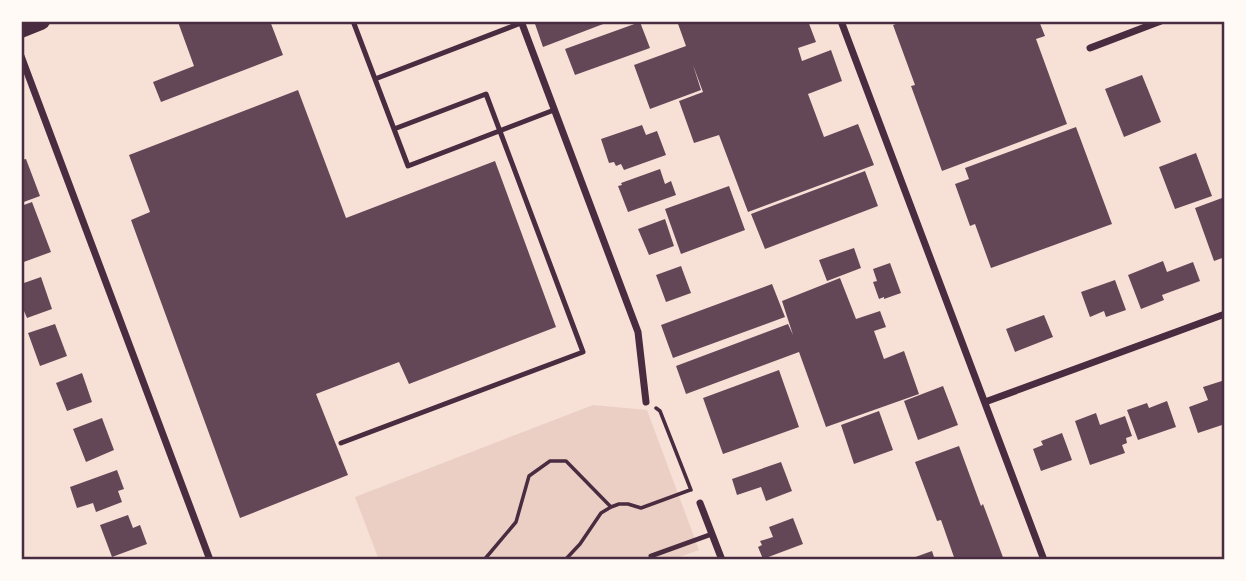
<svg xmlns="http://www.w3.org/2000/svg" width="1246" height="581" font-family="Raleway,sans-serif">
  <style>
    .green { fill: #ebcfc5 }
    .building { fill: #644757 }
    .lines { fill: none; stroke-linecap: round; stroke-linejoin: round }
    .path { stroke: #4a2c40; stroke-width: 3.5 }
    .service { stroke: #4a2c40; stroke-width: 5 }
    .minor { stroke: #4a2c40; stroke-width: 7 }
    .trunk { stroke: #4a2c40; stroke-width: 18 }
    .neatline { fill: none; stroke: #4a2c40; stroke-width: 2.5 }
  </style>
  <rect width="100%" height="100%" fill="#f7e1d7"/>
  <!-- green -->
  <path class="green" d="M593,405l54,5 52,140 -28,10h-292l-24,-63z"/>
  <!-- building -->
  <path class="building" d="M180,21h90l13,34 -122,47 -8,-20 41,-16 -16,-44z
    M534,21h77l-68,26z
    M677,21h131l8,21 -18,6 4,13 29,-11 11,31 -34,13 16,43 34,-13 16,41 -126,47 -29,-77 -25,8 -15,-42 24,-9 -10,-27 8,25 -51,19 -16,-44 52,-19z
    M904,21h135l6,15 -9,3 31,85 -125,47 -31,-85 4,-1 -22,-60z
    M640,22l10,26 -75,27 -10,-26z
    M1142,75l19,47 -37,15 -19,-48z
    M298,90l48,128 149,-57 61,166 -147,57 -10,-22 -83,32 32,81 -108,43 -109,-298 19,-8 -21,-57z
    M642,125l4,10 11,-4 9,24 -42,15 -3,-6 -5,2 -2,-4 -5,1 -8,-24z
    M1076,127l36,97 -121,44 -16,-44 -5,2 -15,-42 14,-5 -4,-11z
    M1196,153l16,43 -37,13 -16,-42z
    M26,159l14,37 -19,7v-43z
    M660,169l5,15 6,-3 5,14 -48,17 -10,-26 4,-1 -1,-2z
    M865,171l13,35 -113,43 -14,-35z
    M729,186l16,44 -64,24 -16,-45z
    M1222,198l3,10v49l-11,4 -19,-53z
    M32,202l19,50 -30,11v-57z
    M665,219l9,27 -25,9 -11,-26z
    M854,248l7,20 -34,13 -8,-21z
    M1163,261l4,11 26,-10 7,19 -38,14 2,5 -23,9 -13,-34z
    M890,263l11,30 -17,6v-2l-5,2 -6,-17 4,-1 -4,-12z
    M681,266l10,27 -25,9 -10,-27z
    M41,277l11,32 -25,9 -6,-14v-20z
    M840,278l16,41 24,-8 6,16 -12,4 10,28 20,-8 15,43 -93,33 -27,-75 -113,42 -10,-28 112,-42 5,11 -11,-34z
    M1115,280l11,30 -20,7 -2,-6 -14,6 -9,-25z
    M772,284l13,33 -112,41 -12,-33z
    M1044,315l9,22 -38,15 -9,-23z
    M55,324l12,32 -27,10 -12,-33z
    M779,370l20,57 -76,27 -20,-56z
    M82,373l10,29 -25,9 -11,-28z
    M1225,380v44l-27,9 -9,-26 19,-7 -5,-13z
    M943,386l15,39 -40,15 -14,-39z
    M1167,401l9,26 -38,13 -11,-30 20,-7 2,5z
    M879,411l14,39 -39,14 -13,-39z
    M1096,413l4,12 25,-9 7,20 -6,2 1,5 -5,2 3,8 -35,12 -15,-44z
    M102,418l12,32 -28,12 -13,-33z
    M1062,433l10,27 -31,11 -8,-22 10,-4 -2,-4z
    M959,446l22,60 2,-2 21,56h-49l-14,-40 -4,1 -22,-59z
    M781,462l11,29 -26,10 -5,-14 -24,8 -5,-16z
    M117,470l7,19 -6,2 4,11 -26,10 -3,-9 -16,5 -7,-21z
    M128,515l5,13 7,-3 7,19 -35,13 -12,-32z
    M793,518l10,26 -40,15 -5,-12 4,-2 -2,-4 13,-4 -4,-10z
    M932,551l3,9h-28z"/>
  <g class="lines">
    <!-- path -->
    <path class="path" d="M656,408l4,3 31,79
      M484,560l32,-38 13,-46 21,-15h16l45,46
      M565,560l15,-16 21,-31 10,-6 8,-3h9l13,4 49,-18"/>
    <!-- service -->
    <path class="service" d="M353,21l55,145 146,-56
      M375,79l146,-56
      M341,443l242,-91 -97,-258 -92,35
      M651,556l61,-22"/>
    <!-- minor -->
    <path class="minor" d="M521,21l117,311 8,70
      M841,21l203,539
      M1090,48l71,-27
      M21,56l189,504
      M985,402l240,-88
      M700,503l22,57"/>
    <!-- trunk -->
    <path class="trunk" d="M21,29l20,-8"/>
  </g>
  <!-- border -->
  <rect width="1246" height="581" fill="none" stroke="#fffaf5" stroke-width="46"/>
  <rect x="23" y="23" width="1200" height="535" class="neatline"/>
</svg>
